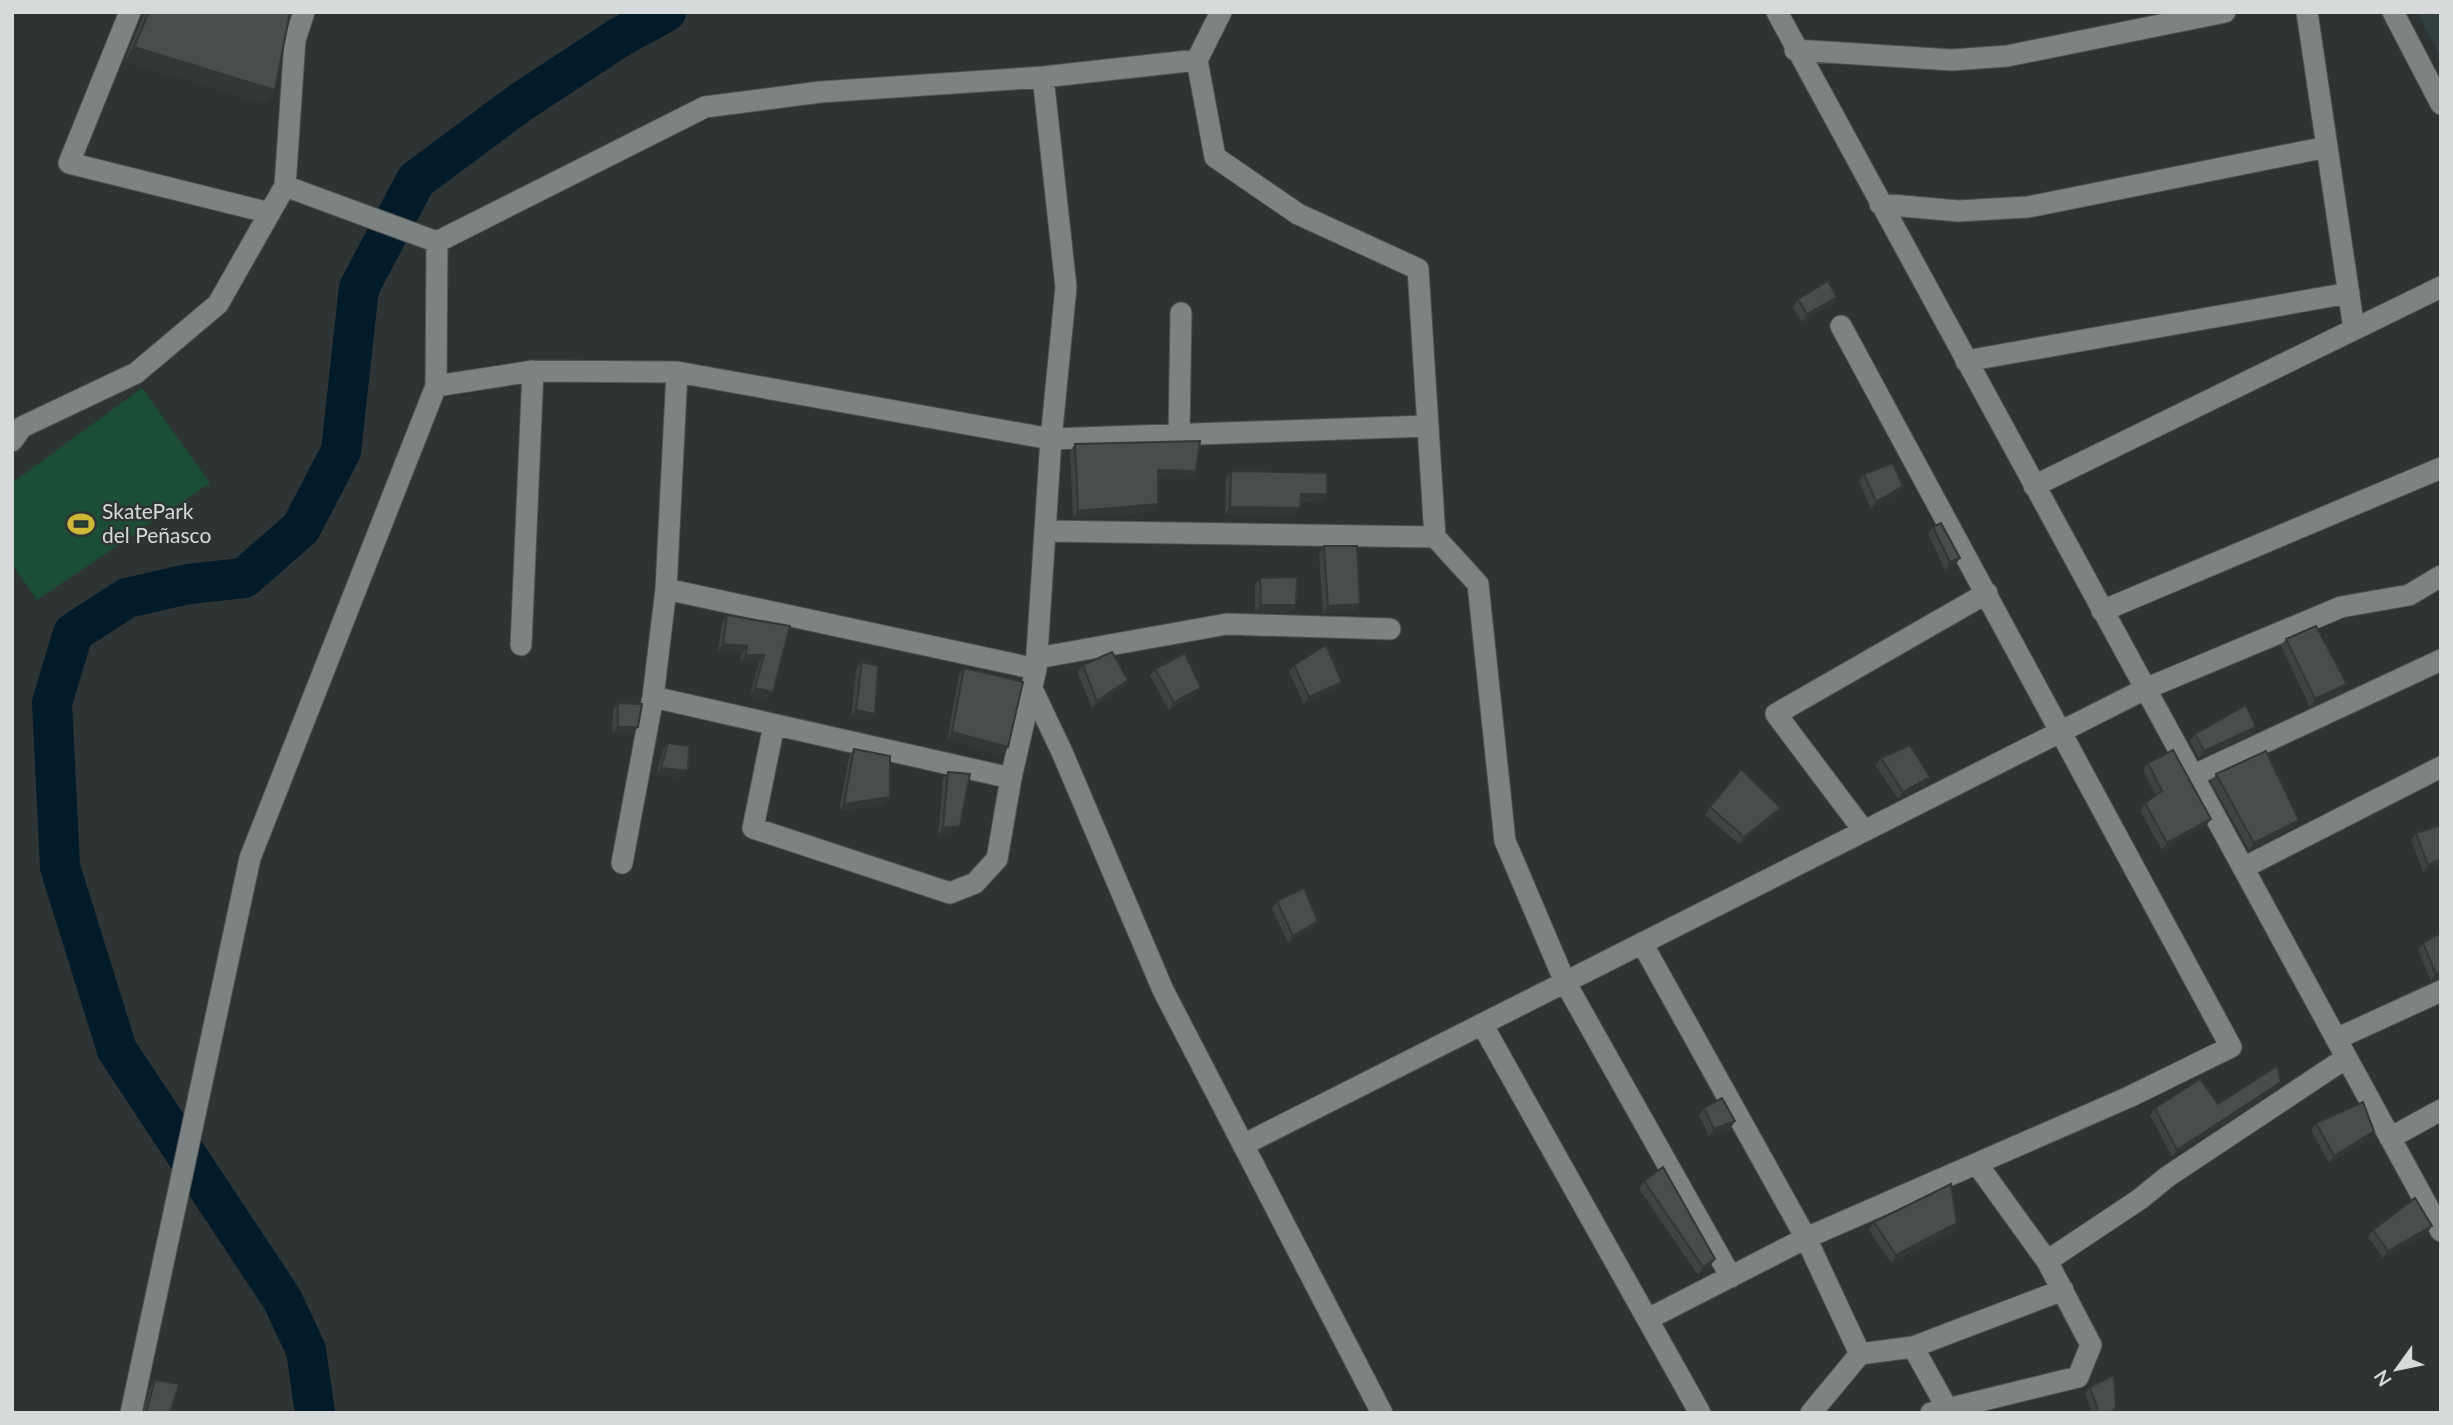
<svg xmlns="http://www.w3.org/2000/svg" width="2453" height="1425" font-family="Lato,sans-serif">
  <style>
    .built { fill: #323f3f }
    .grass { fill: #1a4f35 }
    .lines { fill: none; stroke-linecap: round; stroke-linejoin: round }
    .river { stroke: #011b2a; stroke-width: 40 }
    .minor-casing { stroke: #4d5050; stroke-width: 23 }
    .minor { stroke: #7d8283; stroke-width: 21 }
    .wall { fill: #3f4341 }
    .shaded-wall { fill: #333735 }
    .building { fill: #494e4c; stroke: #333735; stroke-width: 2 }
    .labels { text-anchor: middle; stroke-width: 5; stroke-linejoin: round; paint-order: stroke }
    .poi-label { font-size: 21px; fill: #d7dada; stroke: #2e3333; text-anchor: start }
  </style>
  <rect width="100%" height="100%" fill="#2e3333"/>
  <!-- built -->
  <path class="built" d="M2417,12h24v46z"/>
  <!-- grass -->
  <path class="grass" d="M142,388l68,95 -173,117 -25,-36v-81z"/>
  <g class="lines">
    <!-- river -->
    <path class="river" d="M315,1413l-9,-63 -24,-51 -165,-249 -57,-183 -8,-164 21,-70 54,-35 61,-14 56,-6 57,-50 40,-77 18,-163 57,-108 105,-78 99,-65 46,-25"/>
    <!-- minor casing -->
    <g class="minor-casing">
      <path id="minor" d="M130,12l-61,151 201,50
        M1777,12l664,1219
        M2307,12l47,317
        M2393,12l48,92
        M1795,50l157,10 55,-4 218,-44
        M285,186l152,56 268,-135 115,-15 223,-15 154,-17 24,-48
        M1880,204l78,7 70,-4 299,-60
        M1966,361l383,-68
        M436,386l97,-15 144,1 374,67 377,-13
        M1179,434l2,-121
        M12,441l10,-14 114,-54 82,-69 67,-118 10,-146 9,-28
        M2034,486l407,-199
        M1045,531l390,6 -17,-268 -120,-55 -83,-57 -18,-97
        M1435,537l43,47 27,257 60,141 166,295
        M666,589l370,80
        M2102,611l339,-143
        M521,645l12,-274
        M1037,658l190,-34 163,5
        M1032,689l30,63 101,238 219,423
        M653,697l358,81
        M774,725l-21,103 197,65 25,-10 22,-24 14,-81 25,-109 15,-230 15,-152 -23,-210
        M2192,776l249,-116
        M1864,831l-88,-117 211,-121
        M622,863l31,-166 13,-108 11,-217
        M2243,868l198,-101
        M1642,943l164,295 54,116 53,-7 150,-57
        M1482,1024l218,389
        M2336,1039l105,-48
        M2390,1138l51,-28
        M1243,1145l902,-456 196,-82 68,-12 32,-19
        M2047,1261l93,-62 27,-22 179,-119
        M1648,1319l158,-81 323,-141 102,-50 -390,-721
        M1913,1347l35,63
        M131,1413l119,-555 186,-472 1,-144
        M1811,1413l49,-59
        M1931,1413l147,-36 13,-32 -44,-84 -70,-97"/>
    </g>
    <!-- minor -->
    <use href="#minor" class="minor"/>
  </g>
  <!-- wall -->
  <path class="wall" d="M145,12h145l-25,92 -141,-43z
    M1798,299l34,5 -30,18 -9,-15z
    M1075,444l121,27 -5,8 -33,-1v26l-5,8 -80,6 -3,-67z
    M1231,471l96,23 -5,7 -21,1 -6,13 -70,-1 1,-36z
    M1864,474l39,12 -5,7 -27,16 -12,-28z
    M1933,527l27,31 -5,7 -10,5 -17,-36z
    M1324,546l36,58 -5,7 -32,2 -4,-59z
    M1260,578l36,27 -6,8 -35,-1v-27z
    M727,615l63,11 -17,66 -6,7 -17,-3 9,-34h-19l2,-9 -24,-2 4,-29z
    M2286,639l56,53 -32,15 -29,-61z
    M862,662l8,59 -19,-4 5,-47z
    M1083,665l40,22 -31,21 -15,-36z
    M1294,665l48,17 -5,7 -33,15 -15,-32z
    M964,668l39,87 -56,-15 12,-65z
    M1155,669l46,19 -5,7 -27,15 -19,-34z
    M618,703l20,24 -5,7h-21l1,-24z
    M2195,734h56l-52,24 -9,-17z
    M668,743l15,35 -27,-3 7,-25z
    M854,749l36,48 -5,7 -46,7 10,-55z
    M1881,758l49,19 -5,8 -27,14 -23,-34z
    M2148,763l58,63 -44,24 -22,-39 5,-8 11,-8 -13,-25z
    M948,772l12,54 -5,7 -17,2 5,-56z
    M2216,774l78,53 -45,23 -38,-68z
    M1710,807l71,1 -5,7 -37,29 -34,-29z
    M2416,833l25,30 -18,9 -12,-32z
    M1277,901l36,27 -25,15 -16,-34z
    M2441,933v44l-10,4 -13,-31 5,-7z
    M2276,1089l-104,68 -22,-42 5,-7 63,-4z
    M1704,1108l31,13 -5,8 -21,7 -10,-21z
    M2316,1123l58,8 -5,8 -40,24 -18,-33z
    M1644,1181l71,78 -5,7 -12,9 -59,-86z
    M1874,1222l78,9 -61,32 -22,-33z
    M2432,1226l-5,7 -44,25 -15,-21 5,-7z
    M155,1380l15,33h-27l7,-25z
    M2090,1387l26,21 -3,5h-21l-7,-19z"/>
  <!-- shaded-wall -->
  <path class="shaded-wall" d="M134,47l141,43 -10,14 -141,-43z
    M1837,297l-5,7 -30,18 5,-8z
    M1158,470l38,1 -5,8 -38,-1z
    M1903,486l-5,7 -27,16 5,-7z
    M1301,494h26l-5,7 -26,1z
    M1158,504l-5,8 -80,6 5,-7z
    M1230,507l70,1 -5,7 -70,-1z
    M1960,558l-5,7 -10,5 5,-8z
    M1360,604l-5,7 -32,2 5,-7z
    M1261,605h35l-6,8 -35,-1z
    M723,644l24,2 -5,7 -24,-2z
    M746,655h18l-5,7h-19z
    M1128,680l-5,7 -31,21 5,-7z
    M1342,682l-5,7 -33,15 5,-7z
    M2347,684l-5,8 -32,15 5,-8z
    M755,688l18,4 -6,7 -17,-3z
    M1201,688l-5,7 -27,15 5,-8z
    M856,710l19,4 -5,7 -19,-4z
    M618,727h20l-5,7h-21z
    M2256,727l-5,7 -52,24 5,-7z
    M952,732l56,15 -5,8 -56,-15z
    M661,768l27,3 -5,7 -27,-3z
    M1930,777l-5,8 -27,14 5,-7z
    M890,797l-5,7 -46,7 5,-7z
    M1781,808l-5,7 -37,29 5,-7z
    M2211,819l-5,7 -44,24 5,-7z
    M2299,820l-5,7 -45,23 5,-7z
    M960,826l-5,7 -17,2 5,-7z
    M2441,859v4l-18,9 5,-7z
    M1318,921l-5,7 -25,15 5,-7z
    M2441,972v5l-10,4 5,-7z
    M2281,1082l-5,7 -104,68 5,-7z
    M1735,1121l-5,8 -21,7 5,-7z
    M2374,1131l-5,8 -40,24 5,-7z
    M1957,1223l-5,8 -61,32 5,-8z
    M2432,1226l-5,7 -44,25 5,-7z
    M1715,1259l-5,7 -12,9 5,-8z"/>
  <!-- building -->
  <path class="building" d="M149,12h141l-15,78 -141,-43z
    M1828,281l9,16 -30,17 -9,-15z
    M1200,441l-4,30 -38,-1v34l-80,7 -3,-67z
    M1893,463l10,23 -27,16 -12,-28z
    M1231,471l96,2v21h-26l-1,14 -70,-1z
    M1941,523l19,35 -10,4 -17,-35z
    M1324,546h33l3,58 -32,2z
    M1297,577l-1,28h-35l-1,-27z
    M727,615l63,11 -17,66 -18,-4 9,-33h-18l1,-9 -24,-2z
    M2316,626l31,58 -32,15 -29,-60z
    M1326,645l16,37 -33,15 -15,-32z
    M1112,652l16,28 -31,21 -14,-36z
    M1185,653l16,35 -27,14 -19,-33z
    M862,662l16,4 -3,48 -19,-4z
    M964,668l59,14 -15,65 -56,-15z
    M618,703l24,1 -4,23h-20z
    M2246,705l10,22 -52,24 -9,-17z
    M668,743l21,3 -1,25 -27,-3z
    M1910,745l20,32 -27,15 -22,-34z
    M854,749l36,7v41l-46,7z
    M2173,750l38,69 -44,24 -22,-40 17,-12 -14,-28z
    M2266,751l33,69 -45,23 -38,-69z
    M1741,769l40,39 -37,29 -34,-30z
    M948,772l22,2 -10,52 -17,2z
    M2441,825v34l-13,6 -12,-32z
    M1304,888l14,33 -25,15 -16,-35z
    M2441,933v39l-5,2 -13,-31z
    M2277,1066l4,16 -104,68 -22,-42 45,-29 18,25z
    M1722,1098l13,23 -21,8 -10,-21z
    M2363,1102l11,29 -40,25 -18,-33z
    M1663,1167l52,92 -12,8 -59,-86z
    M1951,1184l6,39 -61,32 -22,-33z
    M2415,1198l17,28 -44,25 -15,-21z
    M2114,1375l2,33 -7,5h-10l-9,-26z
    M155,1380l24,4 -9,29h-24z"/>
  <!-- icons -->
  <defs>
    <g id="stadium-bare" transform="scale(2.1)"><path d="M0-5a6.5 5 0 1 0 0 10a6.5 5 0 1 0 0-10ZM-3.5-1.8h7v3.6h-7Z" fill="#cfb837" stroke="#2e3333" stroke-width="2.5" paint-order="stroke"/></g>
  </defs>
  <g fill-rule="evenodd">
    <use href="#stadium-bare" x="81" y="524"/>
  </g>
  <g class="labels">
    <!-- poi labels -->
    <g class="poi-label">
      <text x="102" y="519">SkatePark<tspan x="102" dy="24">del Peñasco</tspan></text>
    </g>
  </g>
  <!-- border -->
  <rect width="2453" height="1425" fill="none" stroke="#d7dada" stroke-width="28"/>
  <!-- north arrow -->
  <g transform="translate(2397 1369) rotate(237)" stroke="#2e3333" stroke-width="5" paint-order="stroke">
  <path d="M0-5L12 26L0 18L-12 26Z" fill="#d7dada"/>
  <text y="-10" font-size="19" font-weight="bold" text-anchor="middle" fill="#d7dada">N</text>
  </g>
</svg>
